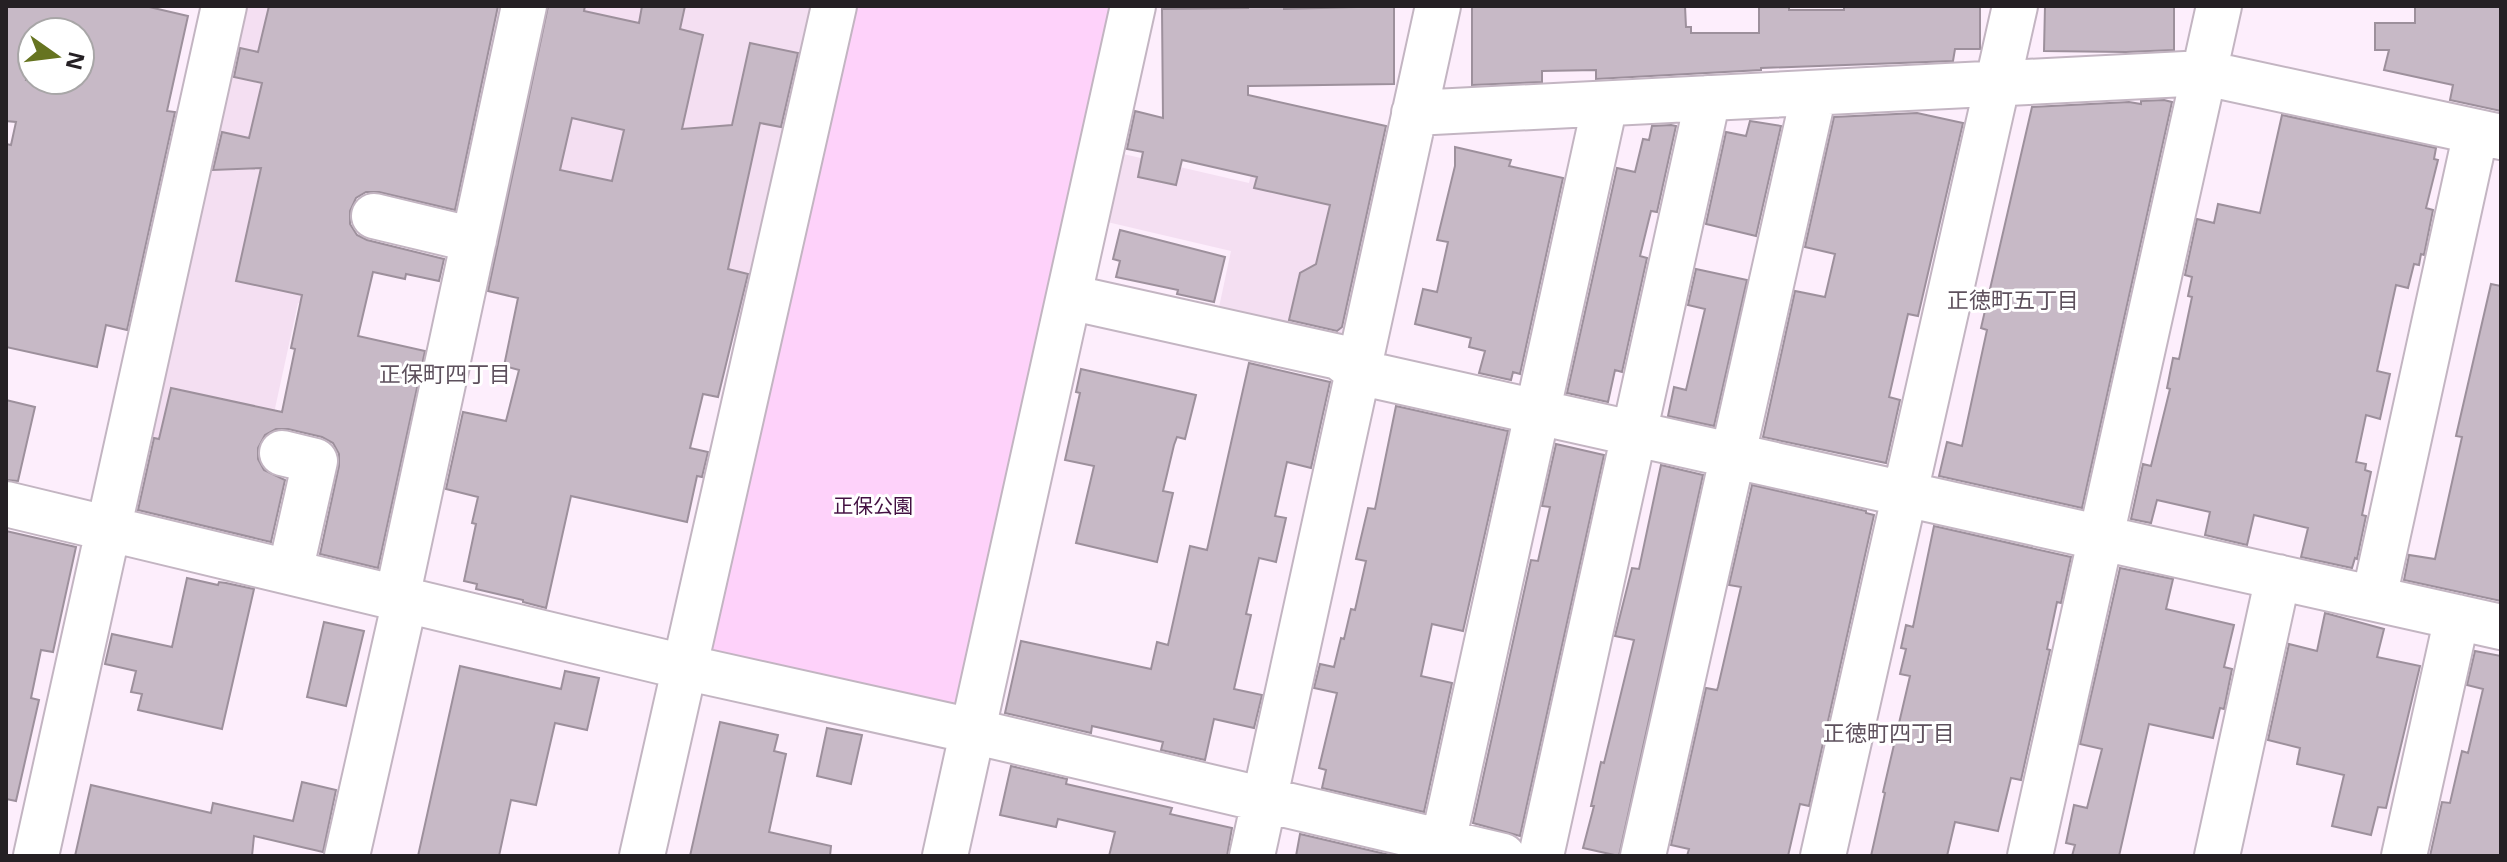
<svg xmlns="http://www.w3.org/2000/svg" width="2507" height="862" font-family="'Noto Sans','Noto Sans JP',sans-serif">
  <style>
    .built { fill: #f4dff2 }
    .green { fill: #fed2fa }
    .building { fill: #c7b9c6; stroke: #9d909c; stroke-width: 2; fill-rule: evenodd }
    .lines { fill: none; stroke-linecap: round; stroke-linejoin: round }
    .minor-casing { stroke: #c3b5c2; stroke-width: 48 }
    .minor { stroke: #fff; stroke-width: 44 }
    .labels { text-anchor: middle; stroke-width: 6; stroke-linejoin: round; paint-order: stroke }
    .park-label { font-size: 20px; fill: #431042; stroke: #fff }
    .neighbourhood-label { font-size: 22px; fill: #5d505c; stroke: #fff }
  </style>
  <rect width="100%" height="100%" fill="#fdeefc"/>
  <!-- built -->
  <path class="built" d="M240,6h273l-33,156 -138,6 -32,137 -12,-2 -53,243 -113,-27z
    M535,6h282l-75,331 -138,-31 -3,11 -127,-28z
    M1261,131l126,29 -38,170 -14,8 -117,-26 13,-61 -128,-30 16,-68 130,30z"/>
  <!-- green -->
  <path class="green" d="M851,6h267l-153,692 -26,13 -215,-50 -18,-16z"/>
  <!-- building -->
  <path class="building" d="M6,6h139l43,10 -21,95 8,1 -48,218 -21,-5 -9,42 -91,-20v-203l5,1 5,-23 -10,-1zM32,32h48v48h-54l6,-27z
    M269,6h229l-43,204 -76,-18h-13l-10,6 -6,13v13l7,11 10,5 77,19 -5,22 -33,-7 -1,5 -32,-7 -15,64 67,15 -47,217 -58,-14 19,-88v-12l-6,-11 -11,-6 -34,-8h-12l-11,6 -7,13v11l6,11 21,10 -14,62 -133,-32 16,-72 5,1 12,-51 111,24 13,-63 -4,-1 11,-53 -66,-14 25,-113 -48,2 9,-38 27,6 13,-55 -28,-6 6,-29 18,4z
    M548,6h37l-1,5 55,12 3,-17h43l-5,23 23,6 -21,94 50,-4 18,-82 48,10 -17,74 -21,-4 -32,146 20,5 -30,123 -15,-3 -13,54 18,4 -6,25 -5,-1 -10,46 -116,-26 -25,112 -23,-6v-2l-47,-11 1,-5 -13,-3 12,-57 -4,-1 6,-26 -32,-8 17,-77 43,9 13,-51 -15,-4 14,-68 -30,-7zM572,118l52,12 -12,51 -52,-11z
    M1248,6h36v3l110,-3v78l-146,2v9l138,31 -44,201 -5,4 -48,-11 11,-47 16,-9 14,-59 -76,-17 3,-11 -75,-17 -6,25 -38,-8 5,-25 -16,-3 8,-38 28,7 -1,-109 86,-1z
    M1472,6h213l1,21h5v6h68v-27h30v4h55v-4h136v43h-25l-2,12 -192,7v2l-165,9v-9l-54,1v11l-70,3z
    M2045,6h129v44l-48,2 -82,-1z
    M2415,6h86v105l-51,-11 3,-15 -69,-15 5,-20h-14v-27h40z
    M2164,100l8,2 -90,406 -143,-32 8,-34 15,4 25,-116 -6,-2 51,-221 97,-5 12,2v-3z
    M1917,113l46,10 -45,193 -10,-2 -19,83 11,3 -14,63 -123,-26 32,-146 30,6 10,-43 -30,-7 29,-130z
    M2282,115l154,33 -2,11 4,1 -12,48 7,2 -9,45 -3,-1 -2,11 -5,-1 -6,24 -12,-3 -19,86 13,3 -10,45 -14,-4 -10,47 10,2 -1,6 6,2 -9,43 4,1 -9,43 -2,-1 -3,10 -51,-11 7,-29 -54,-13 -7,30 -42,-10 5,-23 -53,-12 -6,23 -20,-4 12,-55 8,2 19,-77 -3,-1 6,-30 6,1 13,-62 -4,-1 4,-19 -7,-2 12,-56 17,4 4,-19 42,9z
    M1750,121l31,5 -25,110 -50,-12 20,-92 20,4z
    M1671,125l5,1 -19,86 -6,-1 -11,45 7,2 -25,114 -7,-2 -7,32 -41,-9 50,-225 18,4 8,-33 6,1 3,-14z
    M1455,147l56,13 -2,6 54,12 -43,196 -7,-2 -2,8 -32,-7 6,-22 -16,-4 2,-9 -56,-14 8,-35 14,3 11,-50 -11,-2 18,-74z
    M1120,230l105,27 -11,45 -37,-8 1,-4 -62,-13 4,-16 -7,-2z
    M1696,269l51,11 -33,146 -46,-10 6,-29 12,3 19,-81 -17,-4z
    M2491,284l10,2v315l-97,-21 5,-25 26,4 27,-122 -6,-1z
    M1249,363l81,19 -19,86 -24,-6 -12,54 11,2 -10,44 -17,-4 -13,56 5,1 -17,74 28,6 -8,33 -40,-9 -9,41 -44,-10 2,-8 -71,-16 -1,7 -86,-20 16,-72 130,28 6,-27 11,3 22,-99 17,4z
    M1081,369l115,26 -11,44 -8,-2 -3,8 -11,46 10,2 -16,69 -81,-19 18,-77 -29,-6 15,-67 -4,-1z
    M6,400l29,7 -17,74 -12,-1z
    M1396,406l112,25 -45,200 -31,-7 -11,52 31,7 -28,129 -102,-24 4,-18 -7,-2 18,-75 -23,-5 6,-24 14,3 7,-29 3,1 7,-30 4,1 11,-49 -10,-2 12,-51 7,1z
    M1556,444l48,11 -84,381 -47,-13 58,-263 7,1 12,-54 -8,-1z
    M1661,465l42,10 -84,381 -36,-8 11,-42h-3l10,-44 3,1 30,-123 -19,-4 17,-68 7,1z
    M1752,485l114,26v2l8,2 -65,291 -9,-2 -12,52h-101l2,-7 -18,-4 35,-157 11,2 1,-3 23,-100 -12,-2z
    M1934,526l137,31 -10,46 -4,-1 -10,47 3,1 -29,130 -10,-2 -13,53 -43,-9 -8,34h-76l14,-63 -2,-1 27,-116 -10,-2 6,-25 -5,-1 5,-23 7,2z
    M6,531l70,16 -23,105 -12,-2 -10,48 8,2 -23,101 -10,-2z
    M2120,568l53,11 -7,30 68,16 -10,42 8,2 -8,40 -4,-1 -7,30 -64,-14 -30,132h-47l3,-11 -9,-2 8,-38 13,3 15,-59 -22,-5z
    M187,578l31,7 1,-3 7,1 28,6 -32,140 -84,-19 4,-16 -11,-2 5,-21 -31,-7 7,-30 60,13z
    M2325,613l59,16 -7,28 43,9 -34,142 -8,-1 -7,28 -39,-9 12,-51 -47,-11 3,-16 -32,-8 21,-96 28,7z
    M324,622l40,9 -18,75 -39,-9z
    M2475,651l26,5v200h-71l12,-54 8,1 12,-52 6,2 15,-64 -16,-4z
    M460,666l101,23 4,-18 34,7 -12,52 -32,-7 -19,82 -25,-5 -12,56h-81z
    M720,722l58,13 -4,16 12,3 -17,78 62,14 -1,10h-140z
    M827,728l35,7 -11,49 -34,-8z
    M1011,766l56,13 -1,5 106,24 -2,6 62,14 -5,28h-118l6,-24 -57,-13 -2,8 -56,-12z
    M302,782l34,8 -13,62 -69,-16 -2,20h-177l16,-71 120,28 2,-10 80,18z
    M1300,834l94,22h-98z"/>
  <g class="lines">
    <!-- minor casing -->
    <g class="minor-casing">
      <path id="minor" d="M1414,113l791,-40 296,64
        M374,216l100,24
        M1069,297l270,60 19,15 1143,255
        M282,453l33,8 -25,111
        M6,504l678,163 288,64 531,125
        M397,598l127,-592
        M2374,598l102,-466
        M1443,842l162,-738
        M36,856l188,-850
        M347,856l58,-256
        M642,856l192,-850
        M945,856l188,-850
        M1252,856l186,-850
        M1541,856l167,-758
        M1643,856l171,-763
        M1823,856l192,-850
        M2030,856l189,-850
        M2217,856l61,-279
        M2404,856l53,-239"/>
    </g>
    <!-- minor -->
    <use href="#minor" class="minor"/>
  </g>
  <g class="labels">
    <!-- park labels -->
    <g class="park-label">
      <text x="873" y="513">正保公園</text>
    </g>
    <!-- neighbourhood labels -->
    <g class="neighbourhood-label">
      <text x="2013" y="308">正徳町五丁目</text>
      <text x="445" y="382">正保町四丁目</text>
      <text x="1889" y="741">正徳町四丁目</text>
    </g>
  </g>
  <!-- border -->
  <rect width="2507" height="862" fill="none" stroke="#252024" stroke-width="16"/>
  <!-- north arrow -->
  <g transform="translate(56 56) rotate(104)"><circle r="38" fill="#ffffff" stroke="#a8a6a7" stroke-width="2"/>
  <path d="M0-6L14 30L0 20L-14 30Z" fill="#667420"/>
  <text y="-12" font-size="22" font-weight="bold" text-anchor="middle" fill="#252024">N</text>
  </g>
</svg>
